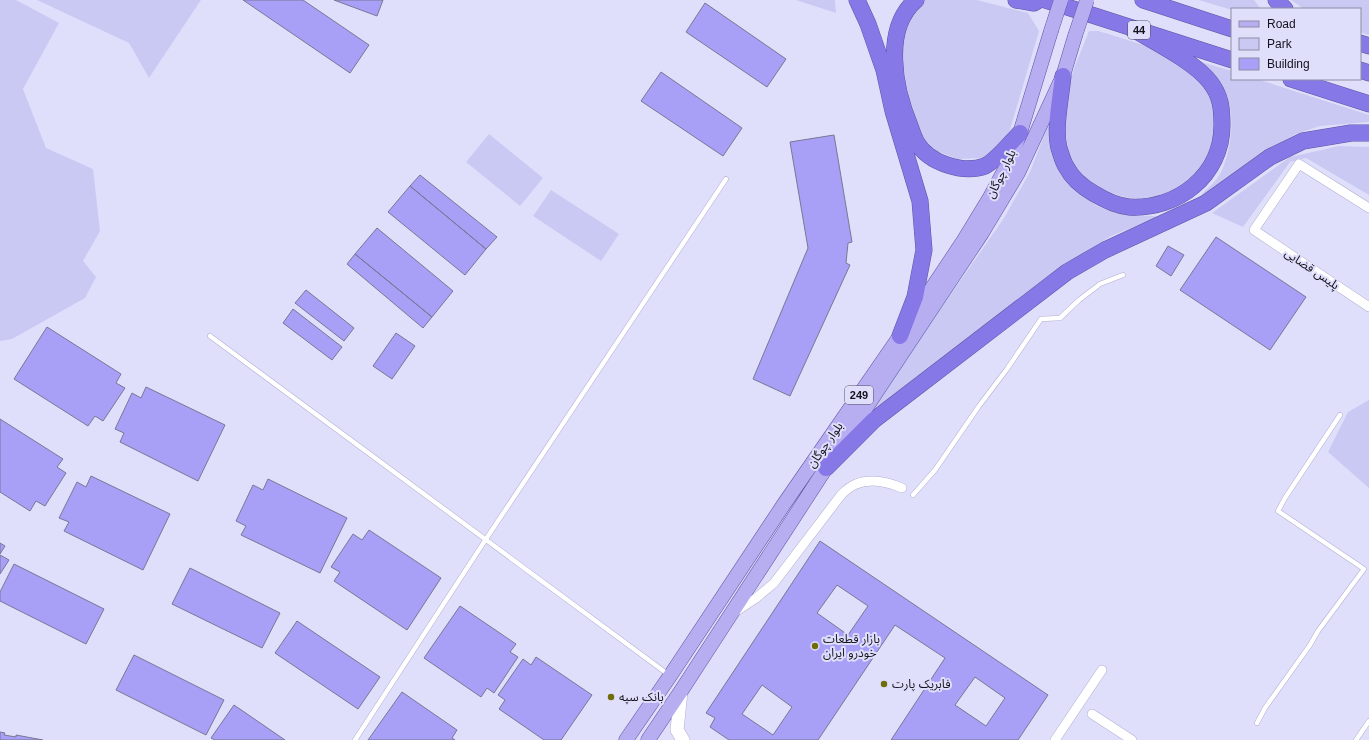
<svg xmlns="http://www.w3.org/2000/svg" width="1369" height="740" font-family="Helvetica,'Noto Sans Arabic',sans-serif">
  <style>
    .green { fill: #cac9f3 }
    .building { fill: #a8a0f7; stroke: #787795; fill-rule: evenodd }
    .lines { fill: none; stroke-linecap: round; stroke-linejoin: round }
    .lane-casing { stroke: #b0afd0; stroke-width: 5.5 }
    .street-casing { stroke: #b0afd0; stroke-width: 10 }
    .secondary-casing { stroke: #b0afd0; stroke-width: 14 }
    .primary-casing { stroke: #5d54a0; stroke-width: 15 }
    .highway-casing { stroke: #5d54a0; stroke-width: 17 }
    .lane { stroke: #fff; stroke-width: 4.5 }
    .street { stroke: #fff; stroke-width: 9 }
    .secondary { stroke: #fff; stroke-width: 13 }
    .primary { stroke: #b6aef1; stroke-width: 14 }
    .highway { stroke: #8678e7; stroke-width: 16 }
    .primary-bridge-casing { stroke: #5d54a0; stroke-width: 15; stroke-linecap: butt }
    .primary-bridge { stroke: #b6aef1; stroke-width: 14 }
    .poi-dot { fill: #706c09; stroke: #e0dffb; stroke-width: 1.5 }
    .labels { text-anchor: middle; stroke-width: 4; stroke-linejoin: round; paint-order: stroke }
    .shield { fill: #e0dffb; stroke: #504f5f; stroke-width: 1 }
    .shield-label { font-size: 11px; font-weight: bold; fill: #12111c }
    .street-label { font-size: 12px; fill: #12111c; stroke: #e0dffb }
    .poi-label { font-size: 12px; fill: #12111c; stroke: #e0dffb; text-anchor: start }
  </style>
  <rect width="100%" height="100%" fill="#e0dffb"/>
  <!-- green -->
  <path class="green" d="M0,0h16l43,23 -36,66 23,59 47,21 7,62 -17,30 13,16 -11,21 -73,41 -12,2z
    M37,0h164l-52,78 -20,-35z
    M796,0h39l1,13z
    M922,0h55l51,13 11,18 -29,99 -12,18 -16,10 -25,1 -25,-10 -13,-16 -9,-31 -9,-49 3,-28z
    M1199,0h55l7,9h-29v1z
    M1291,0h78v35l-9,-3v-23h-56z
    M1089,31h9c30,9 60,17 87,34 13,8 29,36 30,51 1,9 -1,34 -5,42 -15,25 -48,42 -77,40 -9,0 -18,-4 -26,-7 -11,-5 -25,-13 -32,-23 -8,-12 -11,-47 -10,-62 2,-26 15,-51 24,-75z
    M1198,61l34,10v8h25l112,36v7l-49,4 -24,8 -24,13 -75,52c7,-8 18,-16 23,-25 11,-21 17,-62 4,-84 -7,-11 -16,-20 -26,-29z
    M1048,125l3,2 17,55 29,24 26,9 31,1 4,1 -47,19 -64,41 -125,98 -48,34h-3l133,-191 26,-46z
    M489,134l54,44 -23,28 -54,-44z
    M1339,146l30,1v48l-63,-37 -16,4 -47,65 -31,-14 78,-56z
    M551,190l68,44 -18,27 -68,-45z
    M1369,400v88l-41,-36 20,-40z"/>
  <!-- building -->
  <path class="building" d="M243,0h60l66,45 -19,28z
    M334,0h49l-6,16z
    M705,3l81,56 -19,28 -81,-55z
    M661,72l81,56 -19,28 -82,-55z
    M834,135l18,107 -4,1 -2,20 4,2 -60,131 -37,-17 55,-131 -18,-106z
    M420,175l77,62 -11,12 -76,-63z
    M410,186l76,63 -21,26 -77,-63z
    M377,228l76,63 -21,26 -77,-63z
    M1216,237l90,60 -36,53 -90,-60z
    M1168,246l16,9 -13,21 -15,-10z
    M355,254l77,63 -9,11 -76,-64z
    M306,290l48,38 -10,13 -49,-38z
    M293,309l49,38 -10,13 -49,-37z
    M47,327l74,47 -5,9 9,5 -22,33 -8,-5 -7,10 -74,-47z
    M396,333l19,13 -23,33 -19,-13z
    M146,387l79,38 -27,56 -78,-39 4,-9 -9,-4 17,-36 9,5z
    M0,419l63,40 -6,8 9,6 -21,33 -9,-5 -6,10 -30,-19z
    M91,476l79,38 -27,56 -79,-39 5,-9 -10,-4 18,-36 9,5z
    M268,479l79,39 -27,55 -79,-38 5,-9 -10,-5 17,-36 10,5z
    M369,530l72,48 -34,52 -73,-49 6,-9 -9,-5 22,-33 9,6z
    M820,541l228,154 -30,45h-127l54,-82 -50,-33 -77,115h-89l-19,-13 5,-9 -9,-5zM837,585l31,21 -20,29 -31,-22zM975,677l30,21 -19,28 -31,-21zM762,685l30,22 -19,28 -31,-21z
    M0,543l5,3 -5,8z
    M0,555l9,5 -9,14z
    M14,564l90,45 -18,35 -86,-43v-9z
    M190,568l90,45 -18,35 -90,-44z
    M460,606l56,38 -6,8 8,5 -24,36 -7,-5 -6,9 -57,-39z
    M297,621l83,56 -22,32 -83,-56z
    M134,655l90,45 -18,35 -90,-45z
    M536,657l56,38 -31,45h-17l-45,-31 6,-9 -7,-5 25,-36 8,6z
    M402,692l55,38 -5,8 3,2h-87z
    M234,705l51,35h-70l-4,-2z
    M0,732l5,1 -1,2 12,2v-2l27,5h-43z"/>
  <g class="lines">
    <!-- lane casing -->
    <g class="lane-casing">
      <path id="lane" d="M210,336l459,339
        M913,495l22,-25 44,-64 28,-37 34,-50 19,-1 19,-18 21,-16 23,-9
        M1257,723l8,-15 45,-63 8,-14 46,-62 -86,-58 7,-13 55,-83
        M355,740l131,-201 240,-360
        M1356,740l13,-19"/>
    </g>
    <!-- street casing -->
    <g class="street-casing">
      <path id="street" d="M1369,208l-70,-44 -45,66 115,77
        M735,612l21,-14 18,-15 67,-88c4,-4 10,-9 15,-11 15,-6 32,-2 46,4
        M1092,714l40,26
        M1055,740l47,-70"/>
    </g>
    <!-- secondary casing -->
    <g class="secondary-casing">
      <path id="secondary" d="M681,691l-4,39 6,10"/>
    </g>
    <!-- primary casing -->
    <g class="primary-casing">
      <path id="primary" d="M626,740l44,-64 114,-172 116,-168 64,-96 25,-41 22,-41 9,-25 31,-102
        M648,740l33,-49 145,-223 156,-235 36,-60 45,-97 12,-40"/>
    </g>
    <!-- highway casing -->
    <g class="highway-casing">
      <path id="highway" d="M857,0l11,24 16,46 9,41 27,90 4,49 -9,47 -15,39
        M916,0c-34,29 -21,90 -6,126 2,6 4,12 7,17 12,20 46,31 68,23 11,-5 26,-24 35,-33
        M1016,0l18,3 5,-3
        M1045,0l187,60
        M1143,0l89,29
        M1276,0l9,9
        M1360,43l9,3
        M1360,70l9,3
        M1063,76c-2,21 -9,52 -4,72 2,6 4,15 8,20 5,10 16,19 26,25 10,6 24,13 36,14 49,3 93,-32 93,-82 0,-16 -1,-29 -12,-43 -15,-20 -57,-41 -79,-54
        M1291,79l78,25
        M826,468l48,-48 193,-148 38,-22 101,-47 64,-46 33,-16 48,-8h18"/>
    </g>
    <!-- lane -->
    <use href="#lane" class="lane"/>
    <!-- street -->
    <use href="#street" class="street"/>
    <!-- secondary -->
    <use href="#secondary" class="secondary"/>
    <!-- primary -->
    <use href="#primary" class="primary"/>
    <!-- highway -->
    <use href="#highway" class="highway"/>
    <!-- primary-bridge casing -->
    <g class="primary-bridge-casing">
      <path id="primary-bridge" d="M1051,31l10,-31
        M1075,36l12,-36"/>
    </g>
    <!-- primary-bridge -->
    <use href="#primary-bridge" class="primary-bridge"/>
  </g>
  <!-- markers -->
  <g class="poi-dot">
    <circle cx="815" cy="646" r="4"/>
    <circle cx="884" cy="684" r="4"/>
    <circle cx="611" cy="697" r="4"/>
  </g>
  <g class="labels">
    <!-- shield labels -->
    <g class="shield">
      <rect x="1128" y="21" width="22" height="18" rx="3"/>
      <rect x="845" y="386" width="28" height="18" rx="3"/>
    </g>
    <g class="shield-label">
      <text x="1139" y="34">44</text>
      <text x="859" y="399">249</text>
    </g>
    <!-- street labels -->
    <g class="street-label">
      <text transform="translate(1001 174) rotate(-64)" y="4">بلوار چوگان</text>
      <text transform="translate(1312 269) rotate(34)" y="4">پلیس قضایی</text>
      <text transform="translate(825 445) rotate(-55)" y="4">بلوار چوگان</text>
    </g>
    <!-- poi labels -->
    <g class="poi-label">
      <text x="823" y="643">بازار قطعات<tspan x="823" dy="14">خودرو ایران</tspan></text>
      <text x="892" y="688">فابریک پارت</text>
      <text x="619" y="701">بانک سپه</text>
    </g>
  </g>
  <!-- legend -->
  <rect x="1231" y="8" width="130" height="72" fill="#e0dffb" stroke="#8e8da2"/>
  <rect x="1239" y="21" width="20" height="6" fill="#b6aef1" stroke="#8e8da2"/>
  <text x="1267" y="28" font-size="12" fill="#12111c">Road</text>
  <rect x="1239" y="38" width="20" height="12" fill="#cac9f3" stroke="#8e8da2"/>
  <text x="1267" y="48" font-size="12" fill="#12111c">Park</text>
  <rect x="1239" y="58" width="20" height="12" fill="#a8a0f7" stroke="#8e8da2"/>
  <text x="1267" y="68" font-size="12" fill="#12111c">Building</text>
</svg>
